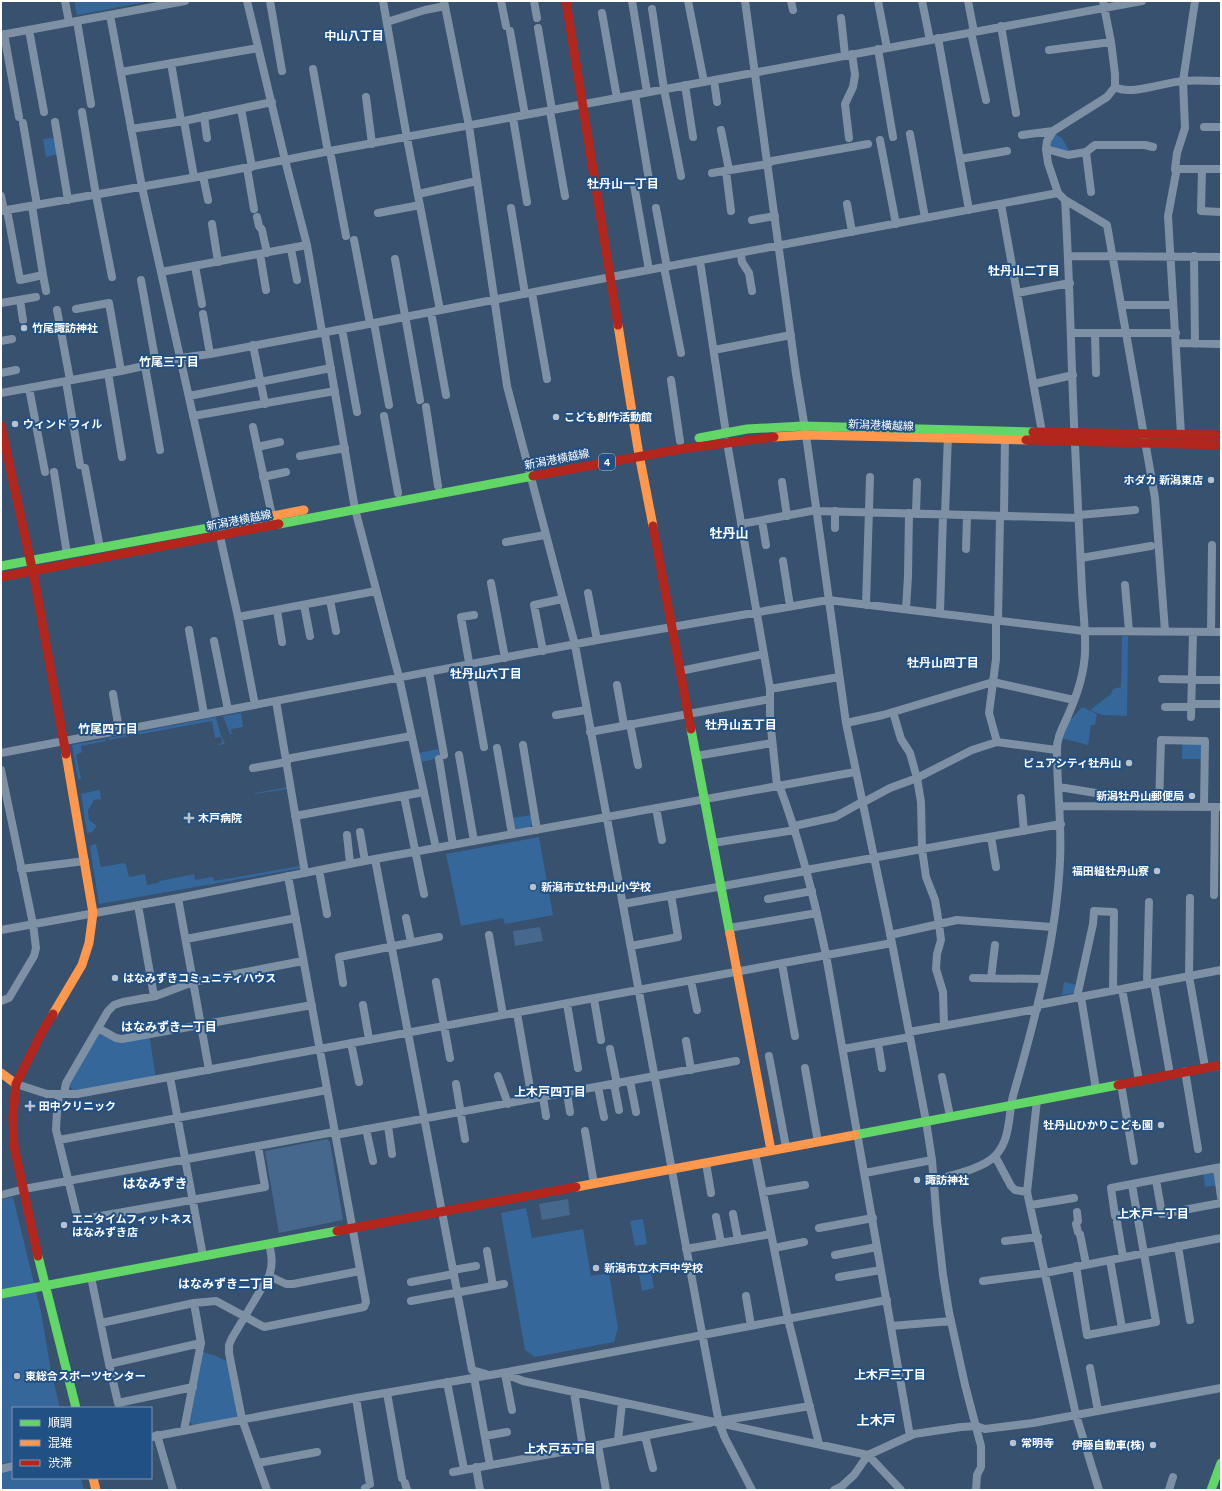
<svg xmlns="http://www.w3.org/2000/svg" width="1222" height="1491" font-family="'Public Sans','Noto Sans JP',sans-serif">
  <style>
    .green { fill: #35679a }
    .water { fill: #46688c }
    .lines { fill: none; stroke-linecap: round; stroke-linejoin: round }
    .street { stroke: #7e90a4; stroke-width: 8 }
    .fast { stroke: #63d668; stroke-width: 9 }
    .slow { stroke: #ff974d; stroke-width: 9 }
    .jam { stroke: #b3261e; stroke-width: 9 }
    .poi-dot { fill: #b9c2cc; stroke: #215084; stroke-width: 1.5 }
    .labels { text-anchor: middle; stroke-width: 4; stroke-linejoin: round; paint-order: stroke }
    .shield { fill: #215084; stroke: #bccada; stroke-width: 1 }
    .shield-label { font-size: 10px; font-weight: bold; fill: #fff }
    .poi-label { font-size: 11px; font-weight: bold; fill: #fff; stroke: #215084; text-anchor: start }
    .street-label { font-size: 11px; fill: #fff; stroke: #215084 }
    .neighbourhood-label { font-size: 12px; font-weight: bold; fill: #fff; stroke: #215084 }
    .quarter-label { font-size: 13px; font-weight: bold; fill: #fff; stroke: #215084 }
  </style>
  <rect width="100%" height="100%" fill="#37516e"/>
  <!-- green -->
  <path class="green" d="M74,1h77l-74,14z
    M1052,132l10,6 9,16 -25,-5z
    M52,138l3,1 3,15 -12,3 -3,-18z
    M1122,636h6l-1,80 -25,-1 -12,-5 21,-16 2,-5 8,-2z
    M1082,707l15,7 -2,11h-4l-3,20 -27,-7 5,-13z
    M241,713l2,14 -12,2 1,5h-2l-7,-18z
    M216,717l4,16 5,11 -9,1 6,-2 -1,-6 -6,1 -3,-17 -103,19 -1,-2z
    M106,739v2l-25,5 1,6 -6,3 5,24h-3l-6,-34z
    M1182,743l19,1v15h-19z
    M438,749l2,9 -19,4 -2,-9z
    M289,787l13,81 -203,36 -9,-57 2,-2 4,-1 5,23 23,-4 2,2 3,12 16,-3 2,11 11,-2 2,-2 34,-7 1,6 18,-3 1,4 86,-15 -13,-77 -32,5v-1z
    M98,790l2,1 1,8 -2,1v-1l-6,1v2l-5,8 1,10 8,6 -5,6 -5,1 -6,-39z
    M531,815l1,9 -3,4 -14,2 -2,-12z
    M539,837l14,78 -48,9 -2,-6 -42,8 -15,-72z
    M1064,982l13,3 -2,8 -13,2z
    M98,1028l18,10 33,-5 7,47 -79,14 -11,-11z
    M1217,1169l2,16 -14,2 -2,-16z
    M13,1197l28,115 10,58 9,38h-47v53l-12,3v-264z
    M526,1208l6,30 51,-9 8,47 18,-3 9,55 -4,14 -79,15 -10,-7 -24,-137z
    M643,1219l4,25 -12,2 -5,-25z
    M649,1262l5,26 -12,3 -5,-27z
    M200,1351l16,5 15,7 11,56 -46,9 -9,-9z
    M13,1469v9h68l3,12h-83v-18z"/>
  <!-- water -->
  <path class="water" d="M540,927l3,14 -28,5 -2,-15z
    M327,1139l3,3 13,78 -64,13 -14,-82z
    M568,1199l2,16 -28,5 -3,-16z"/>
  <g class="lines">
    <!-- street -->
    <path class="street" d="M65,1l4,21
      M247,1l38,159 22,85 15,87 3,3 30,174 44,168 37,171
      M270,1l12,70
      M383,1l24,137 33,172
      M444,1l25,125 38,260 68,259 124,672 20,106 6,15 27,52
      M501,1l5,25
      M534,1l3,17
      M632,1l15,91
      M688,1l16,81
      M745,1l51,373 10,61 40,288 46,220 34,178 6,39 5,62 6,53 6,37 16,73 16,61v21l-4,8 -1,15
      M791,1l2,9
      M878,1l9,47
      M922,1l8,39
      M968,1l6,31
      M652,9l12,80 17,87
      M602,13l15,85
      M110,15l32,172 96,430 17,88
      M841,18l4,37
      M77,21l14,83
      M387,22l38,-12 20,-4
      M1001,26l15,87
      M538,28l14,82
      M29,30l15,82
      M510,31l15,84
      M971,32l15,68
      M4,34l15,83
      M1,35l184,-34
      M938,38l31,172
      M878,49l15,88
      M1049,50l62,-8
      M171,63l10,58
      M313,69l15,83
      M121,72l137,-24
      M714,80l3,22
      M685,85l8,52
      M1115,87c16,9 50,-5 68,-6 12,-1 26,0 38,0
      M635,95l14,85
      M366,97l6,47
      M241,109l11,58
      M550,111l15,85
      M82,112l14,83 16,82
      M204,116l3,22
      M513,118l14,84
      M184,121l10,56
      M55,122l13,78
      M23,123l14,82
      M1204,127h17
      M131,129l53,-8 88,-19
      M721,130l8,40
      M910,134l15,84
      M1022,135l31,-4
      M849,138l-4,-34 8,-17 2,-12 -3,-21
      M880,140l16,84
      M1046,149l22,6 18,-3 9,-7h50l8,2
      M330,151l16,85
      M1086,152l5,40
      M960,159l47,-8
      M247,168l7,41
      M1175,169h46
      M1202,169l-1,42 20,1
      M726,171l5,40
      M712,173l56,-9 4,-3 96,-17
      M203,176l5,24
      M634,185l15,85
      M418,194l59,-13
      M1,196l3,15
      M1065,200l42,25 48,273 10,133
      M847,204l5,28
      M1001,204l41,228
      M511,208l14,86
      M656,208l11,59
      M7,210l13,70 23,-5 -11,-69
      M1,211l202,-35 127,-25 812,-150
      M378,213l42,-8
      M257,217l2,9 3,4 5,23
      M752,220l23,-4
      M212,224l6,38
      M354,240l16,83
      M291,249l6,31
      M260,254l6,36
      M741,254l1,8 7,11 3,18
      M1069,256l152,1
      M1194,256l1,88
      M395,259l25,141
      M700,261l26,172
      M195,266l7,38
      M664,267l17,86
      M161,272l146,-27
      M43,275l3,16
      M141,280l15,84
      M532,293l15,86
      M1017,293l53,-10
      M20,300l3,20
      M1,303l35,-6
      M1122,305h51
      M76,309l33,-6 12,68
      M57,310l13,70
      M431,312l15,83
      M203,314l7,40
      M374,323l15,82
      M342,329l15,83
      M1071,333h105
      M1095,333l1,40
      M1,341l11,-2
      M1176,343l45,1
      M253,345l12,59
      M714,350l77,-15
      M145,366l15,84
      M1,373l15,-3
      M108,373l14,84
      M671,380l9,61
      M66,381l14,84
      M1034,384l39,-9
      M29,388l16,84
      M1,393l120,-22 59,-13 30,-4 164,-31 237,-46 447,-84
      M189,396l142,-28
      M426,407l12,79
      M193,416l142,-25
      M384,416l14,77
      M253,427l19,89
      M1181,434l-13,-218 8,-43 -1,-4 2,-16 8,-25 -2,-47 12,-80
      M727,442l43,247v30l7,66
      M257,447l23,-5
      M300,456l45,-8
      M85,468l15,80
      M54,472l13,82
      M263,477l23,-5
      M782,482l5,34
      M816,511l263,7
      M916,514l1,-32
      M945,515l3,-80
      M1079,515l56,-5
      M1004,516l1,-81
      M762,521l4,24
      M741,524l75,-14
      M835,528v-17
      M506,542l39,-7
      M966,549l1,-33
      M1081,558l70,-12
      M783,561l7,45
      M491,583l14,75
      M1125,585l4,46
      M588,593l9,47
      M330,600l6,31
      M304,605l6,31
      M866,605l4,-128
      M906,609l2,-33 1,-63
      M277,610l5,32
      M940,613l3,-98
      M474,615l-13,2 23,130
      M238,617l138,-26
      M996,621v38l-7,54 8,29
      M998,621l2,-104
      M189,630l15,84
      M1211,632l1,-87
      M214,641l14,69
      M543,651l-9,-46 28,-6
      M680,671l84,-17
      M429,672l15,83
      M1162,679l59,1
      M617,685l7,40
      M770,689l69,-12
      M113,694l6,36
      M276,701l29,172
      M1191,704h30
      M1165,707h26
      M893,712l8,27 9,14 7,25 4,24 1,47 4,28 9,23 4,24 2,16 -4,14 -1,15 7,23 1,33
      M556,715l30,-5
      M1191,717l2,-85
      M846,723l37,-8 110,-33 81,18
      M630,724l8,41
      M590,732l180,-33
      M523,745l14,85
      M497,748l15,86
      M1,753l596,-113 231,-40 256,31 137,1
      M459,755l15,86
      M696,756l76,-13
      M286,759l125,-23
      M439,759l14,86
      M253,768l34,-6
      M1,770l32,154 3,24 -2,8 -25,42 -8,3
      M779,785c21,55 35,112 47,170l84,481
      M1059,787l43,7
      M404,796l20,98
      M1021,798l3,33
      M862,803l28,-15 27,-10 55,-28 25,-8 59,8
      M1060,806l161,1
      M1159,806l2,-66 44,1 -1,66
      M656,808l6,32
      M295,816l129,-24
      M794,826l41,-9 27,-15
      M360,832l5,29
      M347,835l3,28
      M991,837l5,30
      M713,843l82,-13
      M375,859l97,511 14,4
      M21,869l64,-8
      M319,870l8,44
      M806,870l255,-46
      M1214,895l1,-88
      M178,898l31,172
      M1190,898l-1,78 16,91
      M768,899l44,-8
      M623,904l183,-33
      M138,905l16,91
      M406,918l5,24
      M729,928l88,-15
      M1,930l177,-32 197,-39 480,-87
      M489,935l14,80
      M890,935l67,-15 95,7
      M186,939l110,-21
      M631,946l47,-9 -7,-42
      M782,964l13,72
      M973,978l70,1
      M991,978l4,-33
      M691,981l6,29
      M436,982l14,76
      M343,983l-4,-26 100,-20
      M1154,983l16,91
      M1147,984l2,-82
      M1122,989l17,91
      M1077,997l16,-73 1,-13 20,1 -1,78
      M1081,997l15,92
      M594,999l7,41
      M567,1004l11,64
      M363,1005l6,34
      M1038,1005l183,-35
      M517,1013l15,86
      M98,1028l18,10 6,1 190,-34
      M909,1032l128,-23
      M686,1041l5,29
      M351,1043l8,39
      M878,1043l4,25
      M610,1049l7,35
      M843,1049l67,-12
      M769,1056l17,91
      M805,1068l13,74
      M1185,1071l13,78
      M498,1076l10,28
      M170,1077l33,179
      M942,1077l8,39
      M630,1081l6,31
      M16,1084l31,10h30c271,-50 543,-101 815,-151
      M456,1084l9,55
      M614,1084l5,26
      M1121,1084l13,77
      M598,1087l6,30
      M567,1093l3,19
      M64,1094l2,-11 42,-72 6,-6 9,-3 33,-6 37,-14 110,-21
      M59,1095l-2,16 -1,19 22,90 187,-33 -7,-41
      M543,1097l3,19
      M1037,1100l-10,92 49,223 23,75
      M388,1126l4,28
      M366,1129l7,32
      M585,1131l9,53
      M335,1135l401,-74
      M59,1140l268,-50
      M755,1153l33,166 31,125
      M995,1156l16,30 4,4 12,2
      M706,1163l5,30
      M1217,1168l4,29
      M865,1173l67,-13
      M934,1180c18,-5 49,-11 62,-25 15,-17 12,-39 17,-59 22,-76 43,-155 47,-235 2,-36 -3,-72 -3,-109 -1,-15 7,-26 12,-39 8,-18 15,-40 16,-60 1,-21 -2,-42 -3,-63 -2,-48 -5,-97 -7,-145 -4,-82 -5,-164 -10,-245l-7,-7 -10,-30 -2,-14 1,-8 6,-10 54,-34 8,-10v-13l-4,-32 -8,-41
      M1156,1180l6,34 59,-11
      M763,1192l42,-7
      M1,1195l23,-6 310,-57
      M1031,1205l43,-7
      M1077,1212l1,9 -2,3 2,8 2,2 6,30
      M1136,1213l-21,3 -4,-28 110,-21
      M733,1214l5,26
      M716,1217l5,26
      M1117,1222l6,35
      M819,1228l54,-10
      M1005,1241l33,-4
      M1178,1246l12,74
      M774,1248l30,-6
      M686,1249l85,-15
      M487,1251l6,35
      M835,1255l42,-8
      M1110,1260l12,68
      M1076,1266l11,69 69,-13 -24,-137
      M453,1270l23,-4
      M269,1276l17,8h7l67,-13
      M91,1277l18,87 92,-21
      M839,1277l42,-7
      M983,1281l62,-8 176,-35
      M411,1282l43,-8
      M746,1296l5,30
      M411,1301l93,-17
      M101,1323l93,-20
      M891,1326l60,-5
      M109,1364l9,39 75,-16
      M1090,1368l8,43
      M503,1373l20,8 51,11 294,63 33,35
      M505,1374l7,36
      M474,1377l16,88
      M447,1382l17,87
      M574,1392l9,56 15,-3 8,45
      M387,1393l15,85
      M356,1398l14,86
      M719,1421l91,-15
      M184,1430l17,-87 -7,-40 22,-2 48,26 100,-20 2,-5 -78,-426
      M157,1435l16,55
      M485,1436l22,-4
      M645,1436l8,32
      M151,1437l205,-39 146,-25 385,-73
      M618,1440l4,-37
      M598,1445l112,-22
      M258,1463l59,-11
      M476,1467l4,23
      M1,1469l12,-3
      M453,1472l130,-24
      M405,1483l2,7
      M365,1488l1,2
      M267,1490l-25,-71 -13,-66v-8l3,-7 37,-62c4,-11 3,-20 0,-32
      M834,1490l8,-4 12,-11 14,-20 46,-21 47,-7 15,-1 9,3 48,-6 188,-35
      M1169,1490l4,-13"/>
    <!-- fast -->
    <path class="fast" d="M699,438l48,-9 56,-3 230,6
      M279,524l254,-48
      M1,566l229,-42
      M691,729l39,205
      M855,1135l263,-50
      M38,1256l38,152
      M1,1294l336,-63
      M1211,1490l10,-27"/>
    <!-- slow -->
    <path class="slow" d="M618,325l20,124 15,77
      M774,437l32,-2 220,5
      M230,524l74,-14
      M730,934l41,216
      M53,1014l29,-49 7,-22 4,-30 -27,-159
      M1,1073l15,11
      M576,1187l279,-52
      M93,1478l3,12"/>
    <!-- jam -->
    <path class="jam" d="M566,1l52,324
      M1,426l33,151 32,177
      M1033,432l188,3
      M1026,440l195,5
      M533,476l148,-27 93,-12
      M653,526l38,203
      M1,577l278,-53
      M1118,1085l103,-20
      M337,1231l239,-44
      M38,1256l-24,-110 -1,-30 3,-32 26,-52 11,-18"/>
  </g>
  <!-- markers -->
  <g class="poi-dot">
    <circle cx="24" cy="328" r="4"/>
    <circle cx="556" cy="417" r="4"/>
    <circle cx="15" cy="424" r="4"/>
    <circle cx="1211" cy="480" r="4"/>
    <circle cx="1129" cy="763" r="4"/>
    <circle cx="1192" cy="796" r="4"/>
    <path d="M187 812h4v4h4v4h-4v4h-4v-4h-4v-4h4z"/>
    <circle cx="1157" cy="871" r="4"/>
    <circle cx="533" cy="887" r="4"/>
    <circle cx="115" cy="978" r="4"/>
    <path d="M28 1100h4v4h4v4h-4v4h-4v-4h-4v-4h4z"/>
    <circle cx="1161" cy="1125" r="4"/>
    <circle cx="917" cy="1180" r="4"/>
    <circle cx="64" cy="1225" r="4"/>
    <circle cx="596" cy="1268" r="4"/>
    <circle cx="17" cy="1376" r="4"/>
    <circle cx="1013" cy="1443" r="4"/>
    <circle cx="1153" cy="1445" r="4"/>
  </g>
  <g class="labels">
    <!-- shield labels -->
    <rect class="shield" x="599" y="454" width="16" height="16" rx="3"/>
    <g class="shield-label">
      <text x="607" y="466">4</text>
    </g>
    <!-- poi labels -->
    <g class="poi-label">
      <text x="32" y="332">竹尾諏訪神社</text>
      <text x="564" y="421">こども創作活動館</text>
      <text x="23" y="428">ウィンド フィル</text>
      <text x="1203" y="484" text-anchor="end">ホダカ 新潟東店</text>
      <text x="1121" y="767" text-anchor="end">ピュアシティ牡丹山</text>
      <text x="1184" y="800" text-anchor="end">新潟牡丹山郵便局</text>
      <text x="198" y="822">木戸病院</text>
      <text x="1149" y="875" text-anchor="end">福田組牡丹山寮</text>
      <text x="541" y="891">新潟市立牡丹山小学校</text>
      <text x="123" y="982">はなみずきコミュニティハウス</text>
      <text x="39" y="1110">田中クリニック</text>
      <text x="1153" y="1129" text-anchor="end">牡丹山ひかりこども園</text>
      <text x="925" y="1184">諏訪神社</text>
      <text x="72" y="1223">エニタイムフィットネス<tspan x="72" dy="13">はなみずき店</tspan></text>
      <text x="604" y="1272">新潟市立木戸中学校</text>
      <text x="25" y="1380">東総合スポーツセンター</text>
      <text x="1021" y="1447">常明寺</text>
      <text x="1145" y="1449" text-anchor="end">伊藤自動車(株)</text>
    </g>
    <!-- street labels -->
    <g class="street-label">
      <text transform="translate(881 425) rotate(2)" y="4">新潟港横越線</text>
      <text transform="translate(557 459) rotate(-11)" y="4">新潟港横越線</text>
      <text transform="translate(239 520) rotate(-11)" y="4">新潟港横越線</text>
    </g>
    <!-- neighbourhood labels -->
    <g class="neighbourhood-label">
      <text x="354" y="40">中山八丁目</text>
      <text x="623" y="188">牡丹山一丁目</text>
      <text x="1024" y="275">牡丹山二丁目</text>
      <text x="169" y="366">竹尾三丁目</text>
      <text x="943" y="667">牡丹山四丁目</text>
      <text x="486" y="678">牡丹山六丁目</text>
      <text x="741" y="729">牡丹山五丁目</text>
      <text x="108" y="733">竹尾四丁目</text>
      <text x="169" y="1031">はなみずき一丁目</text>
      <text x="550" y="1096">上木戸四丁目</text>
      <text x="1153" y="1218">上木戸一丁目</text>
      <text x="226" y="1288">はなみずき二丁目</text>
      <text x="890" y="1379">上木戸三丁目</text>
      <text x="560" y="1453">上木戸五丁目</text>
    </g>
    <!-- quarter labels -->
    <g class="quarter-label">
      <text x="729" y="538">牡丹山</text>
      <text x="155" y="1188">はなみずき</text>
      <text x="876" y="1425">上木戸</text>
    </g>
  </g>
  <!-- border -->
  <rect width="1222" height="1491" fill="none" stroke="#ffffff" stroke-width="4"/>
  <!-- legend -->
  <rect x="12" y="1407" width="140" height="72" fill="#215084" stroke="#7a96b5"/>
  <rect x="20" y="1420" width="20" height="6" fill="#63d668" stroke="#7a96b5"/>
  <text x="48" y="1427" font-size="12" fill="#ffffff">順調</text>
  <rect x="20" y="1440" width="20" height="6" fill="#ff974d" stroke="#7a96b5"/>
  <text x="48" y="1447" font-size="12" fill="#ffffff">混雑</text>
  <rect x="20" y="1460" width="20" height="6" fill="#b3261e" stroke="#7a96b5"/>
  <text x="48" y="1467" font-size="12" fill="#ffffff">渋滞</text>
</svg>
